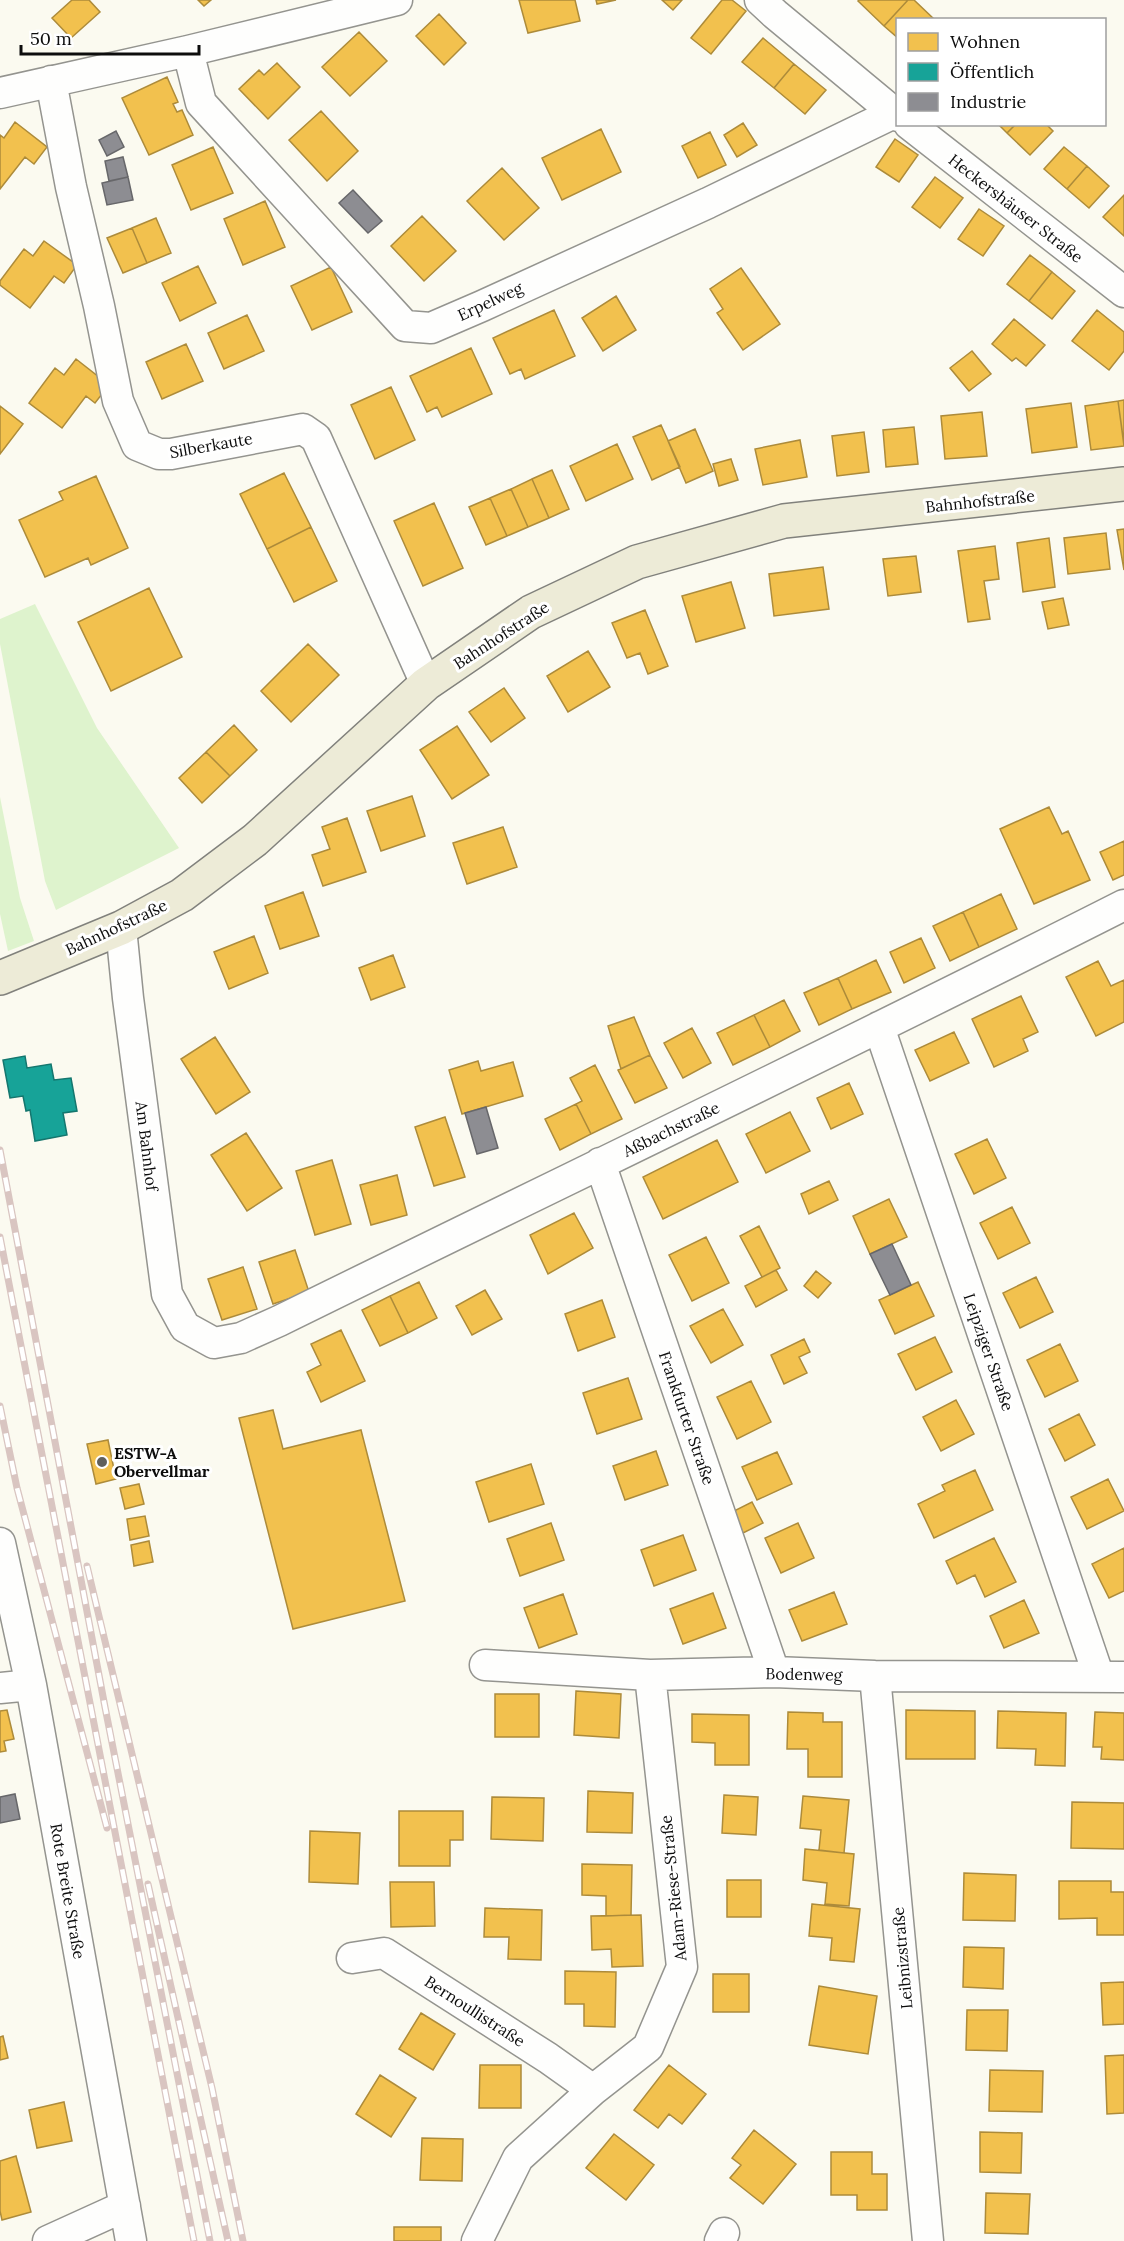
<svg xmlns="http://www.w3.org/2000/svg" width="1124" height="2241" font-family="Lora,serif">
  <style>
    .green { fill: #def3cd }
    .homes { fill: #f2c14e; stroke: #ad8b3a; stroke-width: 1.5 }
    .public { fill: #17a398; stroke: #14766e; stroke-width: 1.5 }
    .industry { fill: #8d8d92; stroke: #67676a; stroke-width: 1.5 }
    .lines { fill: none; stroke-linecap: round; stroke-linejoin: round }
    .minor-casing { stroke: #94948f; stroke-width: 33 }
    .major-casing { stroke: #81817c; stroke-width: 36 }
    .minor { stroke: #fefefd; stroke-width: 30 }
    .major { stroke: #edebd7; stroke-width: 33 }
    .rail-casing { stroke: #d9c5c1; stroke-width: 7 }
    .rail { stroke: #fff; stroke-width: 4.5; stroke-dasharray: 14; stroke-linecap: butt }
    .poi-dot { fill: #60605c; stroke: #fff; stroke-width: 2 }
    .labels { text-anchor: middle; stroke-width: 6; stroke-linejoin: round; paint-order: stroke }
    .street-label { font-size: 16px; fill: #0d0d0d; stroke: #fff }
    .poi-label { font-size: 16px; font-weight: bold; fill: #0d0d0d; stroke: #fff; text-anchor: start }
  </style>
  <rect width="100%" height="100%" fill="#fbfaf0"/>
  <!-- green -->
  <path class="green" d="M35,604l62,124 82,120 -123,62 -11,-29 -45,-237v-25z
    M0,797l20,101 14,43 -26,10 -8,-37z"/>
  <!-- homes -->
  <path class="homes" d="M72,0h17l11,12 -29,26 -19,-20z
    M198,0h13l-7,6z
    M519,0h56l5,21 -52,12z
    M596,0h20l-19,4z
    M662,0h20l-9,10z
    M722,0h10l14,11 -35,43 -20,-16z
    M859,0h49l-24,26 -26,-25z
    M908,0h6l21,20h-37v18l-14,-12z
    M439,14l27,29 -22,22 -28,-29z
    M359,32l28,29 -37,35 -28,-29z
    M763,38l31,26 -20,24 -32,-26z
    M277,63l23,24 -32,32 -29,-30 20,-19 5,5z
    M794,64l32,26 -21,24 -31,-26z
    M167,77l11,25 -5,2 4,8 5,-2 11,25 -44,20 -27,-57z
    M321,111l37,40 -31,30 -38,-41z
    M15,122l32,25 -13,17 -9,-7 -25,32v-54l4,3z
    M743,123l14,22 -20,12 -13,-22z
    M998,124h18l-9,9z
    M1016,124h30l7,7 -23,24 -23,-22z
    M601,129l20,43 -59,28 -20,-42z
    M710,132l16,33 -28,13 -16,-32z
    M895,139l23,16 -19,27 -23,-15z
    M213,147l20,46 -42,17 -19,-45z
    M1064,147l23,19 -20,23 -23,-20z
    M1087,166l22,20 -20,22 -22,-19z
    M502,168l37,40 -35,32 -37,-39z
    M935,177l28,21 -23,30 -28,-21z
    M1124,195v41l-21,-19z
    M265,201l20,46 -42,18 -19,-46z
    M979,209l25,17 -21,30 -25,-17z
    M422,216l34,35 -32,30 -33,-35z
    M156,218l15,35 -24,10 -15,-35z
    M132,228l15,35 -24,10 -16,-35z
    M44,241l33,24 -13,18 -10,-7 -24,32 -30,-23v-4l24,-32 9,7z
    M1030,255l22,17 -23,29 -22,-17z
    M198,266l18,37 -36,18 -18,-38z
    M331,267l21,45 -40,18 -21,-44z
    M741,268l39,56 -37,26 -26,-37 6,-4 -13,-20z
    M1052,272l23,19 -23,28 -23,-18z
    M616,296l20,34 -33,21 -21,-33z
    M554,310l21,46 -50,23 -4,-10 -11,5 -17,-36z
    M1097,310l27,22v19l-15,19 -37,-29z
    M247,315l17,36 -40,18 -16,-36z
    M1014,319l31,26 -19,21 -10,-8 -4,3 -20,-17z
    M186,344l17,37 -41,18 -16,-37z
    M471,348l21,46 -50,23 -5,-10 -10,5 -17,-36z
    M972,351l19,23 -22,17 -19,-23z
    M76,359l33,26 -14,18 -9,-7 -24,32 -33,-25 26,-35 9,7z
    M391,387l24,53 -40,19 -24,-54z
    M1124,400v44l-6,-43z
    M1118,401l6,45 -33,4 -6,-44z
    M1071,403l6,44 -45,6 -6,-44z
    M0,406l23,18 -23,30z
    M982,412l5,44 -42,3 -4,-43z
    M661,425l19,42 -28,13 -19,-43z
    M914,427l4,37 -32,3 -3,-37z
    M695,429l18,42 -27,12 -18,-42z
    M864,432l5,40 -32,4 -5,-40z
    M800,440l7,37 -44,8 -8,-36z
    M617,444l16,35 -47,22 -16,-35z
    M731,459l7,21 -19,6 -6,-22z
    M552,470l17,39 -20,9 -17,-39z
    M284,473l27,54 -44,22 -27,-55z
    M96,476l32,72 -37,17 -3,-7 -43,19 -26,-57 44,-20 -4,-8z
    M532,479l17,39 -21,9 -17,-38z
    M511,489l17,38 -21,9 -17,-38z
    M490,498l17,38 -21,9 -17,-38z
    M434,503l29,65 -40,18 -29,-65z
    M311,527l26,54 -43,21 -27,-53z
    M1124,529v41l-7,-40z
    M1106,533l4,36 -42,5 -4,-36z
    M1049,538l6,49 -32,5 -6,-49z
    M995,546l4,33 -15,2 6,38 -22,3 -10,-71z
    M916,556l5,36 -33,4 -5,-37z
    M823,567l6,42 -55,7 -5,-42z
    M731,582l14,46 -49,14 -14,-46z
    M149,588l33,69 -71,34 -33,-69z
    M1063,598l6,27 -21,4 -6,-27z
    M645,610l23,56 -20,8 -8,-21 -13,5 -15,-35z
    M308,644l31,31 -48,47 -30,-31z
    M588,651l22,36 -42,25 -21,-36z
    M504,688l21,30 -34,24 -22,-30z
    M234,725l23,25 -27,26 -24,-24z
    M457,726l32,49 -37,24 -32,-49z
    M206,752l24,24 -28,27 -23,-25z
    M412,796l13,40 -44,15 -14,-40z
    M1049,807l13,27 6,-3 22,49 -56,24 -34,-75z
    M347,818l19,54 -43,14 -11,-31 18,-6 -8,-22z
    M503,827l14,40 -50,17 -14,-41z
    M1124,841v34l-11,5 -13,-28z
    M303,892l16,44 -39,13 -15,-43z
    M1001,894l16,35 -38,18 -16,-35z
    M963,912l16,35 -29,14 -17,-35z
    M254,936l14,37 -39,16 -15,-37z
    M921,938l14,30 -31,15 -14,-31z
    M393,955l12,32 -34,13 -12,-32z
    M876,960l15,32 -39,17 -14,-31z
    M1098,961l13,25 13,-6v42l-28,14 -30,-59z
    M838,978l14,31 -33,16 -15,-32z
    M1021,996l17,36 -15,7 5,12 -34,16 -22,-48z
    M784,1000l16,31 -30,16 -16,-32z
    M754,1015l16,32 -37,18 -16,-32z
    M634,1017l16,38 -29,14 -13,-43z
    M692,1028l19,35 -28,15 -19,-35z
    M954,1032l15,31 -39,18 -15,-31z
    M215,1037l35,55 -34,22 -35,-55z
    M650,1055l17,33 -32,15 -17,-33z
    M478,1061l3,10 32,-9 10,34 -61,18 -13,-44z
    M595,1065l27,54 -31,15 -15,-30 6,-3 -12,-23z
    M849,1083l14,31 -32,15 -14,-31z
    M576,1104l15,30 -31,16 -15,-31z
    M790,1112l20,39 -44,22 -20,-39z
    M445,1117l20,60 -31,9 -19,-59z
    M246,1133l36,55 -35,23 -36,-56z
    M987,1139l19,39 -32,16 -19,-40z
    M717,1140l21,42 -75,37 -20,-42z
    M332,1160l19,64 -36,11 -19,-64z
    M397,1175l10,40 -36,10 -11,-40z
    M829,1181l9,19 -29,14 -8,-20z
    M889,1199l18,38 -37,17 -17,-38z
    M1012,1207l18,36 -32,16 -18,-36z
    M574,1213l19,35 -45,26 -18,-39z
    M759,1226l21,42 -18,9 -22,-41z
    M706,1237l23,46 -37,18 -23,-46z
    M295,1250l14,42 -36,12 -14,-42z
    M243,1267l14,42 -35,11 -14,-41z
    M776,1270l11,20 -31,17 -11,-21z
    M816,1271l15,12 -13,15 -14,-12z
    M1036,1277l17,35 -33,16 -17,-35z
    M419,1282l18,36 -29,15 -18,-37z
    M918,1282l16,34 -39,18 -16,-34z
    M485,1290l17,29 -30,16 -16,-29z
    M390,1296l18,37 -28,13 -18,-36z
    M602,1300l13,37 -37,14 -13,-37z
    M723,1309l20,36 -32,18 -21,-37z
    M341,1330l24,51 -44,21 -14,-30 14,-7 -10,-21z
    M935,1337l17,35 -36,18 -18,-36z
    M804,1339l6,13 -11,5 8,16 -23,11 -13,-29z
    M1060,1344l18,37 -33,16 -18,-37z
    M628,1378l14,41 -45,15 -14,-41z
    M751,1381l20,41 -34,17 -20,-42z
    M956,1400l18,34 -33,17 -18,-34z
    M273,1410l10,39 78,-19 44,171 -112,28 -54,-211z
    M1079,1414l16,31 -30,16 -16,-32z
    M108,1440l8,39 -20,5 -9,-40z
    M656,1451l12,34 -43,15 -12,-34z
    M777,1452l15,32 -35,16 -15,-33z
    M531,1464l13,40 -55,18 -13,-40z
    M975,1470l18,40 -59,28 -16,-34 27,-13 -3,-6z
    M1108,1479l16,32 -37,18 -16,-32z
    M139,1484l5,20 -19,5 -5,-21z
    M752,1502l11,21 -20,10 -11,-21z
    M145,1516l4,20 -19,4 -3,-21z
    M551,1523l13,37 -44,16 -13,-37z
    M798,1523l16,35 -33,15 -16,-35z
    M683,1535l13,35 -42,16 -13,-36z
    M994,1538l22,44 -31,15 -10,-22 -18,9 -11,-23z
    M149,1541l4,21 -19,4 -3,-21z
    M1124,1548v43l-15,7 -17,-34z
    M834,1592l13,32 -45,17 -13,-31z
    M713,1593l13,35 -43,16 -13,-35z
    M563,1594l14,40 -38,14 -15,-40z
    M1024,1600l15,33 -35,15 -14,-32z
    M576,1691l45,3 -2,44 -45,-3z
    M495,1694h44v43h-44z
    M7,1710l7,29 -10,2 2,10 -6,1v-41z
    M906,1710l69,1v48h-69z
    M998,1711l68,2 -1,53 -30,-1 1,-16 -39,-1z
    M788,1712l35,1v9h19v55h-34v-28h-21z
    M1095,1712l29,1v47l-23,-1 1,-12h-9z
    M692,1714l57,1v50h-34v-22l-23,-1z
    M588,1791l45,2 -1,40 -45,-1z
    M724,1795l34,2 -2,38 -34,-2z
    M803,1796l46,4 -5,53 -25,-3 2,-20 -21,-2z
    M492,1797l52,1 -1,43 -52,-2z
    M1072,1802l52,1v46l-53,-1z
    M399,1811h64v29h-13v26h-51z
    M310,1831l50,2 -2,51 -49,-2z
    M805,1849l49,5 -5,52 -24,-2 2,-21 -24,-3z
    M582,1864l50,1 -1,50 -25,1v-20l-24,-1z
    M964,1873l52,2 -1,46 -52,-1z
    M727,1880h34v37h-34z
    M1059,1881h52v11h13v43h-27v-17l-38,1z
    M390,1882h44l1,44 -44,1z
    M812,1904l48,5 -6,53 -24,-2 2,-22 -23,-2z
    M485,1908l57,2 -1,50 -33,-1 1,-22h-25z
    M641,1915l2,51 -31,1 -1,-18 -19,1 -1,-34z
    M964,1947l40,1 -1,41 -40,-2z
    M565,1971l51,1 -1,55 -31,-1v-22h-19z
    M713,1974h36v38h-36z
    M1124,1982v42l-21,1 -2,-42z
    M819,1986l58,10 -9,58 -59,-9z
    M967,2010h41l-1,41 -41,-1z
    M421,2013l34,21 -22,36 -34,-21z
    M3,2036l5,22 -8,2v-23z
    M1124,2055v58l-17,1 -2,-58z
    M480,2065h41v43h-42z
    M669,2065l37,29 -24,30 -13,-10 -11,14 -24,-18z
    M990,2070l53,1 -1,41 -53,-1z
    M380,2075l36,23 -25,39 -35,-23z
    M64,2102l8,39 -35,7 -8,-38z
    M754,2130l42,34 -33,40 -33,-26 11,-13 -9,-7z
    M980,2132l42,1 -1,40 -41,-1z
    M614,2134l40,31 -28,35 -40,-32z
    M422,2138l41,1 -1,42 -42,-1z
    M831,2152h41v22h15v36h-30v-15h-26z
    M16,2156l15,56 -29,8 -2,-9v-50z
    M986,2193l44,1 -2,40 -43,-1z
    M394,2227h47v14h-47z"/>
  <!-- public -->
  <path class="public" d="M25,1056l2,12 24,-4 3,16 17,-2 6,33 -14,2 4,22 -32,6 -5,-31 -4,1 -3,-15 -13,2 -7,-38z"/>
  <!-- industry -->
  <path class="industry" d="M116,131l8,16 -17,9 -8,-16z
    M123,157l5,20 -19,4 -4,-20z
    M128,177l5,23 -26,5 -5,-22z
    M353,190l29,31 -14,12 -29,-30z
    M486,1107l12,41 -21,6 -12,-41z
    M892,1244l19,41 -21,10 -20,-41z
    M15,1794l5,25 -20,4v-26z"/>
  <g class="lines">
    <!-- minor casing -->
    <g class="minor-casing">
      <path id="minor" d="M760,0l15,14 123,102
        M188,51l13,52 204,223 26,2 51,-22 226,-103 186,-90
        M51,81l20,106 28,119 19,95 19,44 22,9h12l132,-25 13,9 110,246
        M0,93l188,-42 209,-51
        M909,124l215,168
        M121,928l7,70 39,296 18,33 29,16 27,-5 38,-17c282,-139 565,-274 845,-416
        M879,1027l220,650
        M600,1163l174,509
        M0,1543l31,142 100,556
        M485,1665l165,10 124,-3 101,4 249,1
        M875,1676l53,565
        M0,1688l31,-3
        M352,1958l32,-5 164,105 45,32
        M48,2241l77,-35
        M477,2241l41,-83 75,-68 55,-43 34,-80 -32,-292
        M720,2241l4,-8"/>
    </g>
    <!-- major casing -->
    <g class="major-casing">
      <path id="major" d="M0,978l121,-50 61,-33 73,-55 171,-156 105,-72 106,-50 147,-41 340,-37"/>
    </g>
    <!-- minor -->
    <use href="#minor" class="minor"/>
    <!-- major -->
    <use href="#major" class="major"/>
    <!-- rail casing -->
    <g class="rail-casing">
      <path id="rail" d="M0,1150l105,557 105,534
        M0,1237l194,1004
        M0,1406l17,82 90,340
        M87,1566l125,522 31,153
        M148,1884l80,357"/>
    </g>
    <!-- rail -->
    <use href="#rail" class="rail"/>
  </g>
  <!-- markers -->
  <circle class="poi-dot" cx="102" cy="1462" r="6"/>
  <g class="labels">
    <!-- street labels -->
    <g class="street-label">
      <text transform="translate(1016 208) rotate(38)" y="6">Heckershäuser Straße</text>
      <text transform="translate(490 301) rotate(-25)" y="6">Erpelweg</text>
      <text transform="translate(211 445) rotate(-10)" y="6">Silberkaute</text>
      <text transform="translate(980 501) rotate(-6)" y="6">Bahnhofstraße</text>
      <text transform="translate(501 635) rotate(-33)" y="6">Bahnhofstraße</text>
      <text transform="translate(116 927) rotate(-25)" y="6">Bahnhofstraße</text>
      <text transform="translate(671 1129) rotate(-26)" y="6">Aßbachstraße</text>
      <text transform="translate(147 1146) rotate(83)" y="6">Am Bahnhof</text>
      <text transform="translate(989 1352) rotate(71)" y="6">Leipziger Straße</text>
      <text transform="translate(687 1418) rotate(71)" y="6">Frankfurter Straße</text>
      <text transform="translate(804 1674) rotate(1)" y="6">Bodenweg</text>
      <text transform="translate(673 1888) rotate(-96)" y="6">Adam-Riese-Straße</text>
      <text transform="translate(68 1891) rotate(80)" y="6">Rote Breite Straße</text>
      <text transform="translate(902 1958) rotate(-95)" y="6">Leibnizstraße</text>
      <text transform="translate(475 2011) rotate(33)" y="6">Bernoullistraße</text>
    </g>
    <!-- poi labels -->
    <g class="poi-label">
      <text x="114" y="1459">ESTW-A<tspan x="114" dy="18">Obervellmar</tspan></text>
    </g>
  </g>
  <!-- legend -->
  <rect x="896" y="18" width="210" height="108" fill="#ffffff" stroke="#9e9e9e" stroke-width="1.5"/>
  <rect x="908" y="33" width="30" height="18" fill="#f2c14e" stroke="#9e9e9e" stroke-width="1.5"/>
  <text x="950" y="48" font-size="18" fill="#0d0d0d">Wohnen</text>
  <rect x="908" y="63" width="30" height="18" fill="#17a398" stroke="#9e9e9e" stroke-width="1.5"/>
  <text x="950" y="78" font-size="18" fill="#0d0d0d">Öffentlich</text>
  <rect x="908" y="93" width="30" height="18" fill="#8d8d92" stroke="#9e9e9e" stroke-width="1.5"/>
  <text x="950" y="108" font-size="18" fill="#0d0d0d">Industrie</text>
  <!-- scale -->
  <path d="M21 45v9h178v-9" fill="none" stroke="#0d0d0d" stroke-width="3"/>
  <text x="30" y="45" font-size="18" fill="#0d0d0d" stroke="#ffffff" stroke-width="4.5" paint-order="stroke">50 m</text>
</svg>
